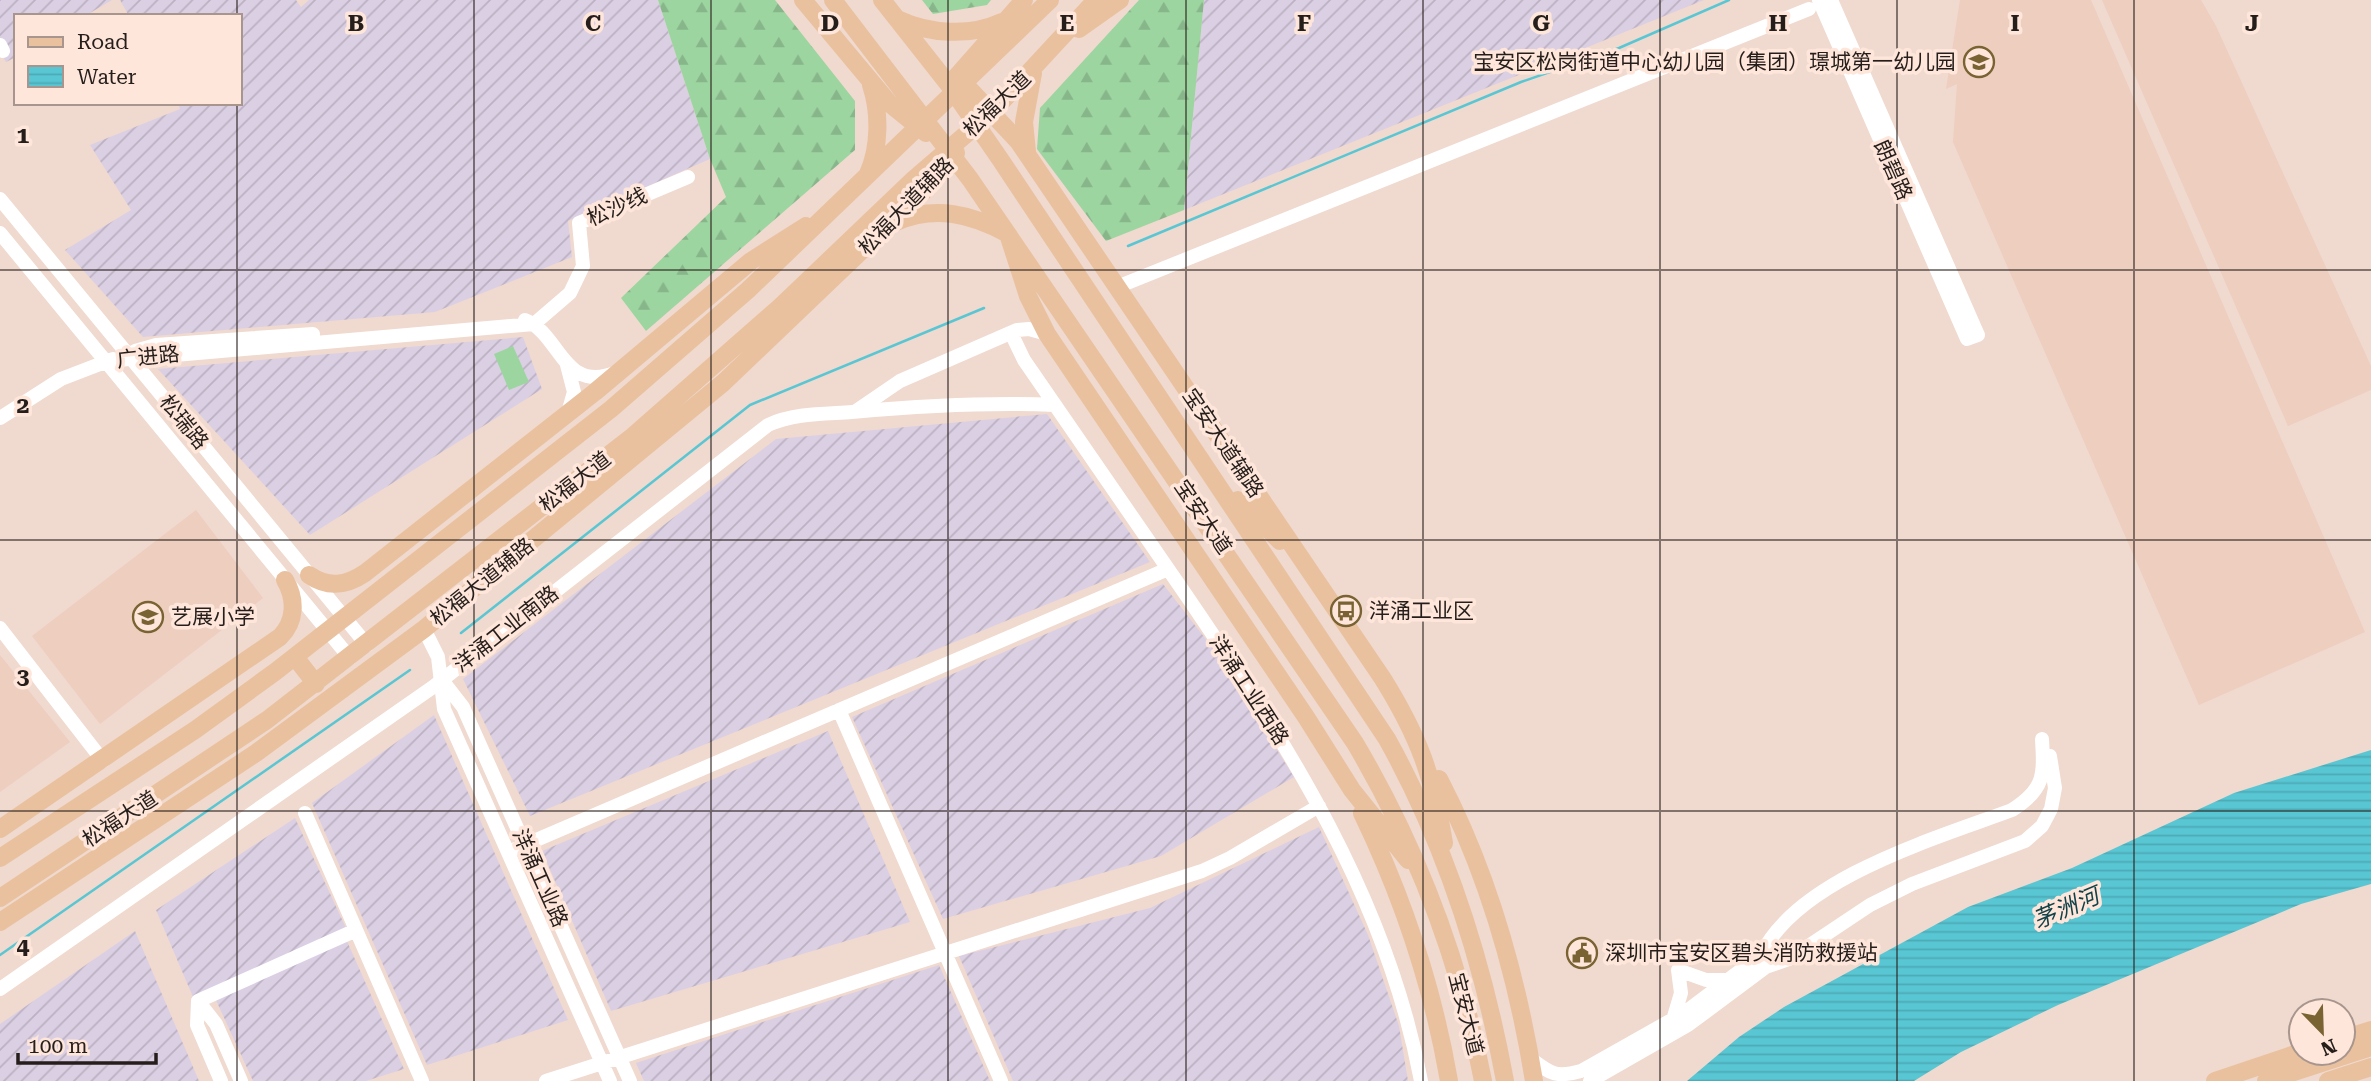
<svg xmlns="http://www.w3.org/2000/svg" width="2371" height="1081" font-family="'Roboto Serif','Noto Sans SC',serif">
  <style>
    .built { fill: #edcebf }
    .industrial { fill: url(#industrial-furrows) }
    .forest { fill: url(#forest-firs) }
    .pitch { fill: #9dd5a1 }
    .water { fill: url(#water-rules) }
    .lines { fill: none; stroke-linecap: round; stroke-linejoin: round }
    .stream { stroke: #59c6d3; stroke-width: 2.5 }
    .minor { stroke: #fff; stroke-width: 14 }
    .major { stroke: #e9c19e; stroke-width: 18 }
    .grid { fill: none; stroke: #261e1a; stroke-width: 2; stroke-opacity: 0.55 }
    .labels { text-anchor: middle; stroke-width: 7; stroke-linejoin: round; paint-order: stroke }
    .poi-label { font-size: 21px; fill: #261e1a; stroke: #fee6db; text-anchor: start }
    .street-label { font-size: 21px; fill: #261e1a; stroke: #fee6db }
    .water-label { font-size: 23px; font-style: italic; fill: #104248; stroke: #fee6db }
    .grid-label { font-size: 23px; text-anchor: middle; font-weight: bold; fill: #261e1a; stroke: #fee6db; stroke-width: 7; stroke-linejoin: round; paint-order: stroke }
  </style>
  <defs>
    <pattern id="industrial-furrows" width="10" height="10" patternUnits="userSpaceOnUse" patternTransform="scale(1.75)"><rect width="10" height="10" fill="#dbcfe4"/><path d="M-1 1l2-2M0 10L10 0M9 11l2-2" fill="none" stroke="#bcb1c3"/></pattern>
    <pattern id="forest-firs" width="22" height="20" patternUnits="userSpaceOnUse" patternTransform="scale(1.75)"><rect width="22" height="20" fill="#9dd5a1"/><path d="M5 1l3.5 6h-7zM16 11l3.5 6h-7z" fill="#87b68a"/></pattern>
    <pattern id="water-rules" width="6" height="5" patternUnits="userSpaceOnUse" patternTransform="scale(1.75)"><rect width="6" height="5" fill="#59c6d3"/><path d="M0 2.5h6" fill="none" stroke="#4daab5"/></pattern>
  </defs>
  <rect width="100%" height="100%" fill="#f0d9ce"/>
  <!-- built -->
  <path class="built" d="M1960,0h131l274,632 -166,73 -246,-563 4,-58 -11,5z
    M2102,0h99l15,26 155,340v24l-83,36z
    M196,510l67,88 -163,126 -68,-88z
    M0,655l70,87 -70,50z"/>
  <!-- industrial -->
  <path class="industrial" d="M0,0h112l-27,16h-69v41l-10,5 -6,-10z
    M120,0h176l5,7 8,-7h349l52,159 -142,62 4,36 -137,55 -292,25 -78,-87 66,-40 -41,-65 90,-36 -2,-6h62v-87h-111z
    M1204,0h500l-520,210z
    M523,337l19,52 -232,146 -152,-166z
    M1047,414l103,148 -620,254 -67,-137 313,-240z
    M1163,584l52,67 79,126 -133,79 -218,63 -91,-202z
    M434,715l134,305 -141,45 -115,-262z
    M828,731l82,191 -299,89 -69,-160z
    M295,818l51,110 -153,69 -37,-87z
    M1319,827l49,108 31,91 9,55h-395l-54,-125 191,-48z
    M135,931l64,150h-199v-57z
    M346,939l58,130 -38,12h-113l-38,-83z
    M939,965l51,116h-346l-8,-18z"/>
  <!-- forest -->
  <path class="forest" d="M658,0h117l80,101v49l-209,181 -25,-33 105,-101 -16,-38z
    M922,0h69l-4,5 -54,9z
    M1139,0h65l-20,210 -78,31 -69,-92 3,-41z"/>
  <!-- pitch -->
  <path class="pitch" d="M513,346l16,36 -20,8 -15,-36z"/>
  <!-- water -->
  <path class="water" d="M2371,750v134l-70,20 -243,101 -97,47 -47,29h-227l52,-44 45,-30 184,-100 104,-39 162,-75z"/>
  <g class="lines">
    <!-- stream -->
    <path class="stream" d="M1128,246l393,-164 98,-34 110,-48
      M461,633l289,-228 234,-97
      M0,955l410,-285"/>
    <!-- minor -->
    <path class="minor" d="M1819,0l148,339 11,-4 -147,-335
      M0,45l3,6
      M0,199l367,446
      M0,233l350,425
      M1117,287l692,-278
      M525,320c36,14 38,75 92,52
      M1011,333l13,27c54,78 108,157 162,235 103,151 201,304 235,486
      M135,351l21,-6 157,-11
      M106,361l428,-37 36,-31 13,-27 -4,-43 109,-46
      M567,365l7,27 -6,21
      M856,411l44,-30 117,-51 12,-1 18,5
      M0,418l61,-39 52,-20
      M0,628l103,133
      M424,629l14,28 6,52 166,372
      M442,680l21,27 167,374
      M839,710l162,371
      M305,813l117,268
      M508,852l660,-283
      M0,989l433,-302 335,-262c26,-12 56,-11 84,-13 68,-6 135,-10 203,-7
      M198,1001l156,-70
      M198,1001l18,23 25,57
      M198,1001l-1,24 24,56
      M1673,1020l8,-27 -3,-23 28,10h22
      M1531,1059c20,15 25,19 50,12l103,-58 77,-58c37,-77 176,-117 251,-145 33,-21 32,-35 30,-71
      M546,1081l656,-210 28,-13 89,-52
      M1590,1081l98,-56 78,-58 23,-8 81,-54 42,-21 113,-43 17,-15 9,-17 4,-21 -5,-32"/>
    <!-- major -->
    <path class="major" d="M803,0l86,103 37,30
      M833,0l137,179 385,564c62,105 105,218 128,338
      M882,0l67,85 51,74 387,580c59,106 96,223 118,342
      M897,19c32,15 73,18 105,3
      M1079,29l41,-29
      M957,76l61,65 365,538c36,58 50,97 61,164
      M950,84l74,-84
      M1027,152l-3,-30 9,-49
      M868,174c12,-27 12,-62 3,-89
      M896,222c39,-17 76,-8 112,12l20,62 19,38 259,383 46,73 56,70
      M1238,500l42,41
      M309,575c19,13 37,11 56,-2l230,-181 156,-131 55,-35
      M295,657l21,27
      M1439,779c49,94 78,197 95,302
      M1362,813c41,85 71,175 87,268
      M0,829l280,-192c16,-16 16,-38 5,-57
      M0,858l195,-128 80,-58 336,-263 137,-119 302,-290
      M0,898l267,-178 366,-284 147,-129 134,-128 79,-68 103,-111
      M0,922l256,-169 168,-124 299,-246 201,-192 32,-38
      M2343,1039l28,-9
      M2215,1081l86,-29
      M2266,1081l105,-34
      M2328,1081l43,-14"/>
  </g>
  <!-- grid -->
  <path class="grid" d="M237,0v16M474,0v1081M711,0v1081M948,0v1081M1186,0v1081M1423,0v1081M1660,0v1081M1897,0v1081M2134,0v1081M237,103v978M0,270h2371M0,540h2371M0,811h2371"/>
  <!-- icons -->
  <defs>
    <g id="school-ring" transform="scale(1.575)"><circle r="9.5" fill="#fee6db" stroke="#796333" stroke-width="1.5"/><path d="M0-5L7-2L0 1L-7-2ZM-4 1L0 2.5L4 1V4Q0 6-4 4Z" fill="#796333"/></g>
    <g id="bus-ring" transform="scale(1.575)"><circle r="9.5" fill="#fee6db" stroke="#796333" stroke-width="1.5"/><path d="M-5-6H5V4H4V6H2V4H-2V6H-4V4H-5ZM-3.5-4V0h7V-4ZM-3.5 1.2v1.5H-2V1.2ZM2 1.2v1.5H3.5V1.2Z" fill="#796333"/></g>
    <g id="civic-ring" transform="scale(1.575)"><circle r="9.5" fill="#fee6db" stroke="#796333" stroke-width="1.5"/><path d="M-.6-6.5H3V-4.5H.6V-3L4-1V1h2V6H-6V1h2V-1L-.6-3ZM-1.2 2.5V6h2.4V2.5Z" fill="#796333"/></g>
  </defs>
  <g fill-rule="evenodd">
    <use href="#school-ring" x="1979" y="62"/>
    <use href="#bus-ring" x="1346" y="611"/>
    <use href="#school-ring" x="148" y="617"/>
    <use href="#civic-ring" x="1582" y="953"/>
  </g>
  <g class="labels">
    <!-- poi labels -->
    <g class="poi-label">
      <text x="1956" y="69" text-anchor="end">宝安区松岗街道中心幼儿园（集团）璟城第一幼儿园</text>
      <text x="1369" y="618">洋涌工业区</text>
      <text x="171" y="624">艺展小学</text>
      <text x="1605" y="960">深圳市宝安区碧头消防救援站</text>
    </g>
    <!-- street labels -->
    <g class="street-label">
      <text transform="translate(997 104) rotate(-44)" y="7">松福大道</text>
      <text transform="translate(1893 170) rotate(66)" y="7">朗碧路</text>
      <text transform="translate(906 206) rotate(-46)" y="7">松福大道辅路</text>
      <text transform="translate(617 207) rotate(-24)" y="7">松沙线</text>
      <text transform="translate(148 357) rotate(-6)" y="7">广进路</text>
      <text transform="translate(184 422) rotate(51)" y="7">松瑞路</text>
      <text transform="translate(1223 443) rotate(56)" y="7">宝安大道辅路</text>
      <text transform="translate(575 482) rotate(-38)" y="7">松福大道</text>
      <text transform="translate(1203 517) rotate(56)" y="7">宝安大道</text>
      <text transform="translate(482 582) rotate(-39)" y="7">松福大道辅路</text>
      <text transform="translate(506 629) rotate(-38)" y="7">洋涌工业南路</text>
      <text transform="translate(1249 690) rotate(57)" y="7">洋涌工业西路</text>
      <text transform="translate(120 819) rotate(-33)" y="7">松福大道</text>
      <text transform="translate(540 878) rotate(66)" y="7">洋涌工业路</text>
      <text transform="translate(1466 1014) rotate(76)" y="7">宝安大道</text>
    </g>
    <!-- water labels -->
    <g class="water-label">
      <text transform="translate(2066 908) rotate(-23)" y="8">茅洲河</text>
    </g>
  </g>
  <g class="grid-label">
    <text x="356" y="31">B</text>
    <text x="593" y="31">C</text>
    <text x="830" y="31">D</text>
    <text x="1067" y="31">E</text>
    <text x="1304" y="31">F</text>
    <text x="1541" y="31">G</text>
    <text x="1778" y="31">H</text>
    <text x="2015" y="31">I</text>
    <text x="2252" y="31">J</text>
    <text x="23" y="143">1</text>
    <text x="23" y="413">2</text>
    <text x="23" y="684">3</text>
    <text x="23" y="954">4</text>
  </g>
  <!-- legend -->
  <rect x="14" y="14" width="228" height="91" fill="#fee6db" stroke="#a8968e" stroke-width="2"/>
  <rect x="28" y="37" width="35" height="10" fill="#e9c19e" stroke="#a8968e" stroke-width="2"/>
  <text x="77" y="49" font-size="21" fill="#261e1a">Road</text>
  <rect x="28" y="66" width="35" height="21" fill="url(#water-rules)" stroke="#a8968e" stroke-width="2"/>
  <text x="77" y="84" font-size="21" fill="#261e1a">Water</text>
  <!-- north arrow -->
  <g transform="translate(2322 1032) rotate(157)"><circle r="33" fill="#fee6db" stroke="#a8968e" stroke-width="2"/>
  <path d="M0-5L12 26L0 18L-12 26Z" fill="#796333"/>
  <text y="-10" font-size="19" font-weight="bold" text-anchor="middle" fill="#261e1a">N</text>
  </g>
  <!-- scale -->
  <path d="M18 1053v10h138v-10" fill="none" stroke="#261e1a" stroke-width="3.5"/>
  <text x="28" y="1053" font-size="21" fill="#261e1a" stroke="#fee6db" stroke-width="5" paint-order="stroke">100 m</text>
</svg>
